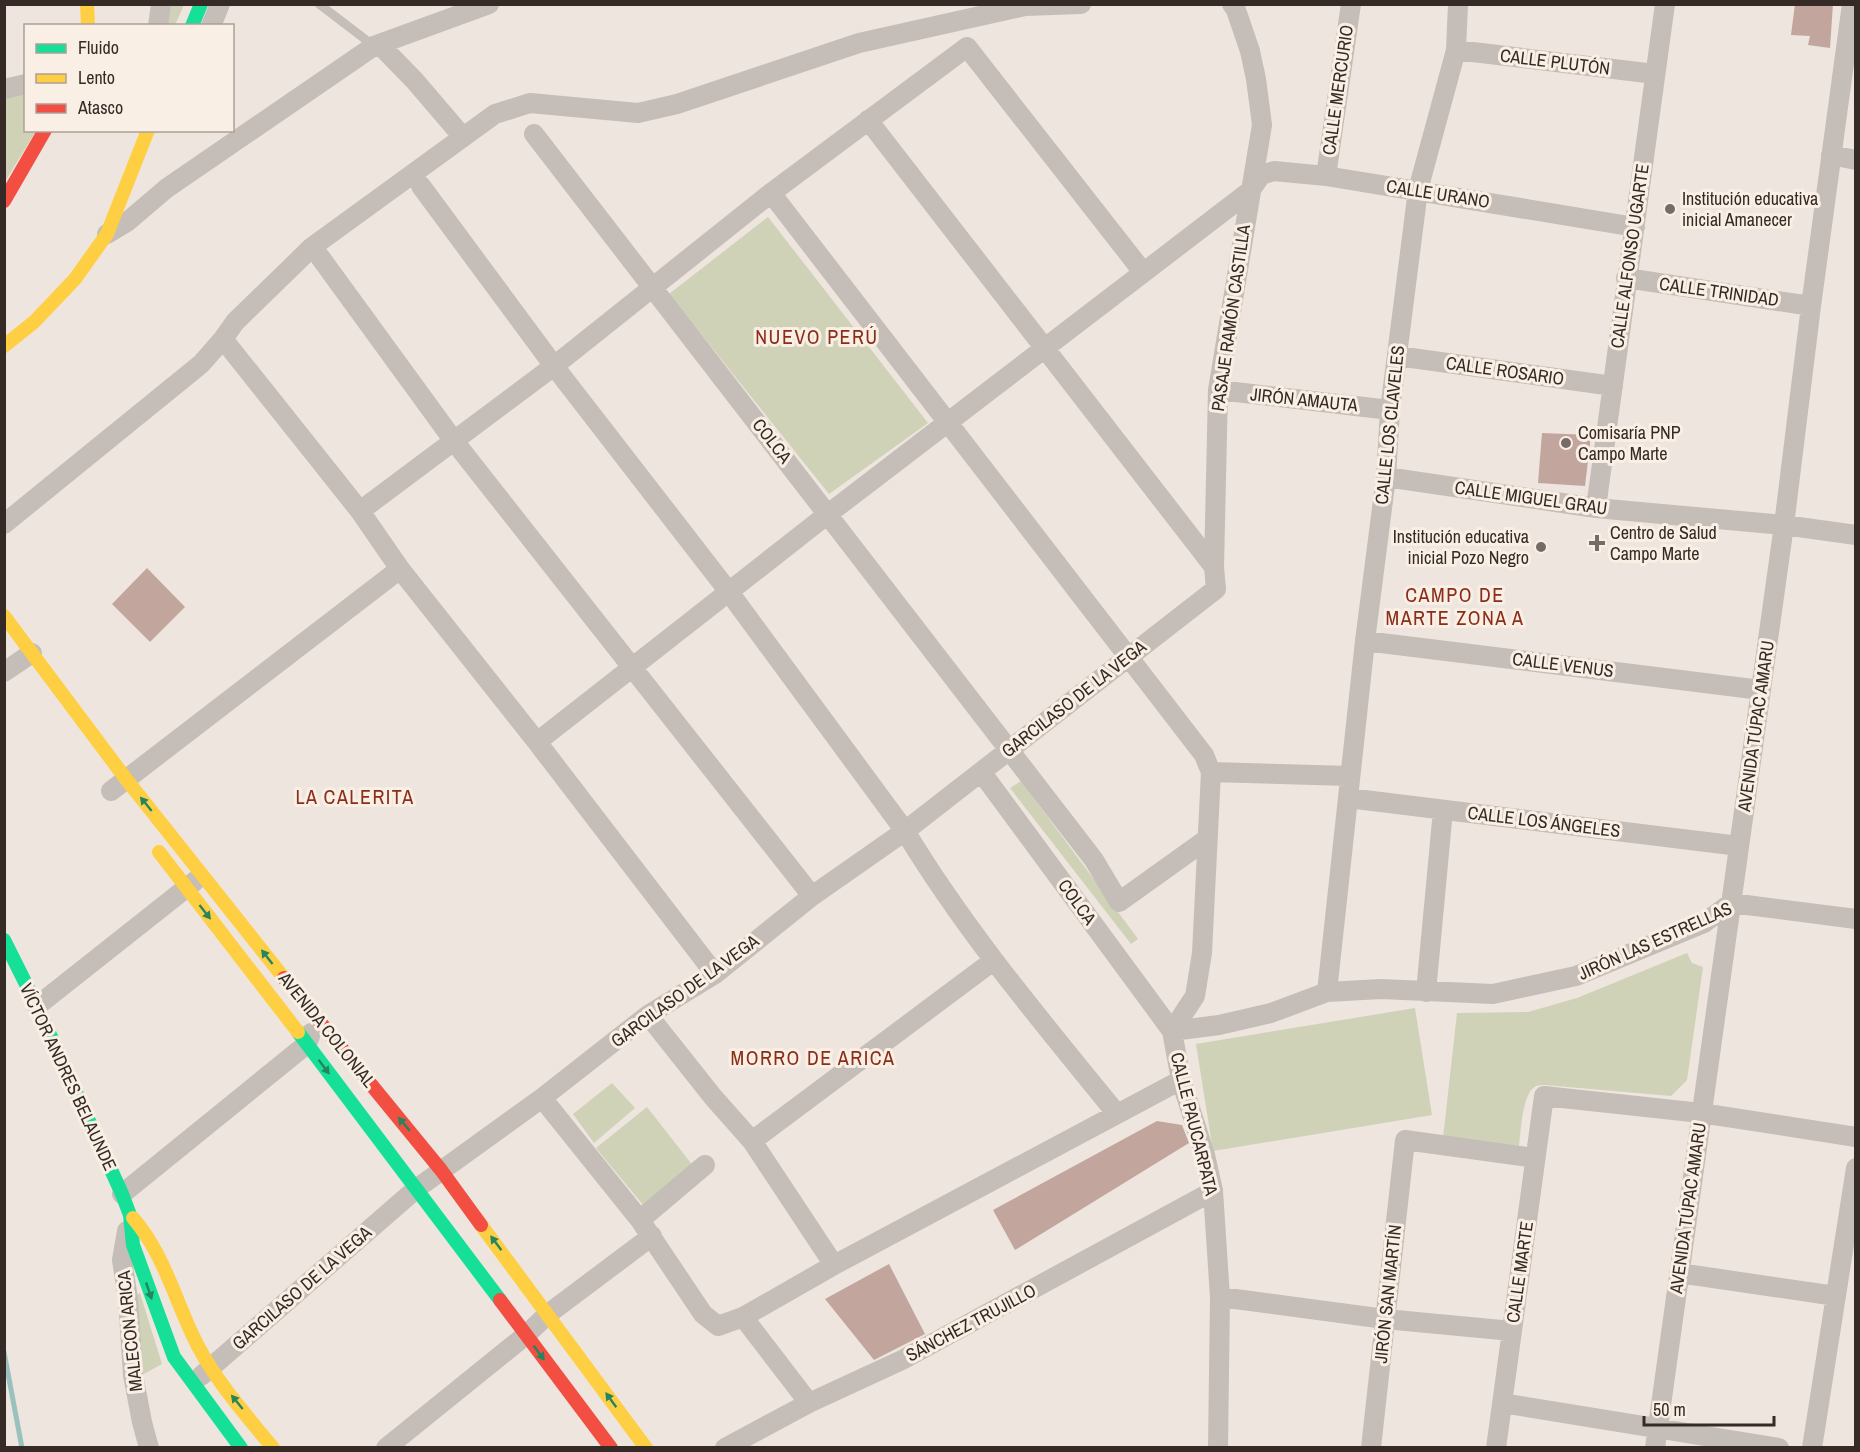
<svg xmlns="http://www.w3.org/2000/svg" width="1860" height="1452" font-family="'Archivo Narrow',sans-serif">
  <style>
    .green { fill: #cfd2b7 }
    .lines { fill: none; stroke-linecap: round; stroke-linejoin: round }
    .stream { stroke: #99c1be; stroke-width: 5 }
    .building { fill: #c2a69e }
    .lane { stroke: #c5bdb7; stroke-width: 9 }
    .street { stroke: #c5bdb7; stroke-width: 20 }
    .fast { stroke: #16e098; stroke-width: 14 }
    .slow { stroke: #ffcf43; stroke-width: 14 }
    .jam { stroke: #f24e42; stroke-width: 14 }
    .oneway { fill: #26855f }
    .poi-dot { fill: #766b66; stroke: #faefe4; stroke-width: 2 }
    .labels { text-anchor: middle; stroke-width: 6; stroke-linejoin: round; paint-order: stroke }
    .street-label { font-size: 18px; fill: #362a26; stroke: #faefe4 }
    .poi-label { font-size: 18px; fill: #362a26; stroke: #faefe4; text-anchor: start }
    .neighbourhood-label { font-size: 20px; letter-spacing: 1.5px; fill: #8a2d19; stroke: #faefe4 }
  </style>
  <rect width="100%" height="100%" fill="#ede5de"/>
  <!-- green -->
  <path class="green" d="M167,5h17l-9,20 -12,1z
    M25,91l1,39 10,1 -32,52v-87z
    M768,217l160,206 -99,71 -160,-200z
    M1021,781l117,158 -7,5 -121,-156z
    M1687,953l5,10 11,4 -16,113 -16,16 -126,-11c-3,0 -6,0 -9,1 -14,7 -15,45 -17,60l-76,-8 14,-125 71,-1 49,-14z
    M1415,1008l17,107 -219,36 -17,-107z
    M612,1083l23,25 -41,35 -21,-29z
    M647,1107l54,69 -48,41 -57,-69z
    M140,1293l22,71 -20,11 -8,-79z"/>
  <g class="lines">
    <!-- stream -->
    <path class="stream" d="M4,1352l18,96"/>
  </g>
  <!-- building -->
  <path class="building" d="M1795,4h38l-3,44 -22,-3 2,-9 -19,-1z
    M1542,433l49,2 -6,51 -47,-3z
    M147,568l38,39 -35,35 -38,-38z
    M1157,1121l25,4 7,18 -174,107 -22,-40z
    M889,1264l36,70 -51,26 -49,-61z"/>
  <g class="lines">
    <!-- lane -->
    <path class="lane" d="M319,4l55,42"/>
    <!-- street -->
    <path class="street" d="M158,26l3,-22
      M211,26l9,-22
      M379,44l36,37 47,55
      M1456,50l199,24
      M4,89l22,-5
      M868,120l346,447
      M534,134l560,726 25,42 88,-63
      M1831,155l25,5
      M1326,176l25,-172
      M421,186l133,180 175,226 176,239c61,101 138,192 212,283
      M771,193l433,562 7,17 -9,181 -7,43 -23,35 9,49 24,75 8,36 7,106 -2,151
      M107,234l20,-12 40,-34 207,-142 115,-42
      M320,257l134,184 358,455
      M1626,278l185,28
      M223,339l137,172 40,58 137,173 178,232
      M1397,356l216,30
      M1218,390l172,20
      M1386,477l210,31 188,17 72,10
      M1596,508l69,-504
      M360,511l194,-145 217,-173 196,-146 176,225
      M4,524l197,-160 22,-25 12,-17 77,-75 183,-133 35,-11 108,10 39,-9 182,-61 166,-37 56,-2
      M1365,641l396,49
      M4,672l28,-19
      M537,742l291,-228 422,-323 11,-16 13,-4 52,5 309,51
      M1211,772l139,4
      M982,773l190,258 47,-6 52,-12 56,-21 54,-3 112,5 83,-18 128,-53 27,-20 125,16
      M111,791l289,-222
      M1348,798l391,48
      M1327,992l38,-351 21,-164 4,-67 28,-220 38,-140 2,-46
      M1426,992l17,-182
      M37,1006l158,-125
      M648,1015l65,82 39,44 82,124
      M542,1098l98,122 63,94 15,12 25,-9 91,-52 347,-185
      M752,1141l241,-180
      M122,1194l185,-150 4,-11
      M640,1220l65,-55
      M127,1231l-5,29 6,39 5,76 9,47 7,26
      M1679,1273l157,23
      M1220,1297l165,22 127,12
      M743,1317l66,86
      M201,1376l215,-187 126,-91 106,-83 67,-41 97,-78 93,-65 311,-242 -2,-22 4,-177 44,-265 -6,-46 -6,-28 -14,-41 -4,-6
      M1502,1403l277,45
      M386,1448l140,-113 22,-21 104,-78
      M725,1448l84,-45 93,-43 311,-169
      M1371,1448l34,-308 130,18
      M1496,1448l48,-352 157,17 155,24
      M1655,1448l129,-923 27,-219 41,-302
      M1812,1448l44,-280"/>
    <!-- fast -->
    <path class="fast" d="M192,26l9,-22
      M4,940l33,66 85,188 8,21 3,30 41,112 67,91
      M298,1032l202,268"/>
    <!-- slow -->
    <path class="slow" d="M87,4l1,22
      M4,346l30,-24 41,-43 32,-45 41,-104
      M4,616l122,163 158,199
      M159,852l139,180
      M133,1218c33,38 43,87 66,130 20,37 48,68 74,100
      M481,1225l165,223"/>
    <!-- jam -->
    <path class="jam" d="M4,201l41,-71
      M284,978l157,192 40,55
      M500,1300l111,148"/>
  </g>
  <!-- one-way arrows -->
  <defs><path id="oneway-solid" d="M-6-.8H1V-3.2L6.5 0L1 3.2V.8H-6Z" transform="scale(1.5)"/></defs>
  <g class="oneway">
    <use href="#oneway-solid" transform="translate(146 804) rotate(-129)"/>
    <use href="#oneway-solid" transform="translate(205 912) rotate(52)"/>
    <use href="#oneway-solid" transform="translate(267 957) rotate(-128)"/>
    <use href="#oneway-solid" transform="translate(324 1067) rotate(53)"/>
    <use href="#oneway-solid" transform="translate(404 1124) rotate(-130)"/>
    <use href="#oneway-solid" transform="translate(496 1243) rotate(-127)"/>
    <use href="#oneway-solid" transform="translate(149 1291) rotate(71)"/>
    <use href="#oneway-solid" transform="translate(539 1353) rotate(53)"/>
    <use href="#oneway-solid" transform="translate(611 1400) rotate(-126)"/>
    <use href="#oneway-solid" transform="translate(237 1402) rotate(-129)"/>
  </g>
  <!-- markers -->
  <g class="poi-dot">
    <circle cx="1670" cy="209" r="6"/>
    <circle cx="1566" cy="443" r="6"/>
    <path d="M1594 534h6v6h6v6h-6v6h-6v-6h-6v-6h6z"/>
    <circle cx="1541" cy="547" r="6"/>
  </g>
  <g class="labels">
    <!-- street labels -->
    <g class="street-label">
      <text transform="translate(1555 62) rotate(7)" y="6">CALLE PLUTÓN</text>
      <text transform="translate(1338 90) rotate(-82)" y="6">CALLE MERCURIO</text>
      <text transform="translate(1438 194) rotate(9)" y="6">CALLE URANO</text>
      <text transform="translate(1630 256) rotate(-82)" y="6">CALLE ALFONSO UGARTE</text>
      <text transform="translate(1719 292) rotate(8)" y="6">CALLE TRINIDAD</text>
      <text transform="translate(1231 318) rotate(-82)" y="6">PASAJE RAMÓN CASTILLA</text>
      <text transform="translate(1505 371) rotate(8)" y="6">CALLE ROSARIO</text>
      <text transform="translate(1304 400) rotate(6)" y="6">JIRÓN AMAUTA</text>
      <text transform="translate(1390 425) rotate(-84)" y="6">CALLE LOS CLAVELES</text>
      <text transform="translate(772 441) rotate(52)" y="6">COLCA</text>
      <text transform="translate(1531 498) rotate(8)" y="6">CALLE MIGUEL GRAU</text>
      <text transform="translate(1563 665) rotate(7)" y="6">CALLE VENUS</text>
      <text transform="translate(1074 699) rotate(-38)" y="6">GARCILASO DE LA VEGA</text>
      <text transform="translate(1756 726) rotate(-82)" y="6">AVENIDA TÚPAC AMARU</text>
      <text transform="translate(1544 822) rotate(7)" y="6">CALLE LOS ÁNGELES</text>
      <text transform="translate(1077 902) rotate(54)" y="6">COLCA</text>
      <text transform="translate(1655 941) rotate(-24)" y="6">JIRÓN LAS ESTRELLAS</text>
      <text transform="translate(685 991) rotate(-36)" y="6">GARCILASO DE LA VEGA</text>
      <text transform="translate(327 1030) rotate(51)" y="6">AVENIDA COLONIAL</text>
      <text transform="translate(68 1077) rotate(65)" y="6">VÍCTOR ANDRES BELAUNDE</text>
      <text transform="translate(1194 1124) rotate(76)" y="6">CALLE PAUCARPATA</text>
      <text transform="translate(1688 1208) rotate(-82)" y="6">AVENIDA TÚPAC AMARU</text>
      <text transform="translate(1520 1272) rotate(-82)" y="6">CALLE MARTE</text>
      <text transform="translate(302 1288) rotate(-41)" y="6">GARCILASO DE LA VEGA</text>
      <text transform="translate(1388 1294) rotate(-84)" y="6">JIRÓN SAN MARTÍN</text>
      <text transform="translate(971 1323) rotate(-28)" y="6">SÁNCHEZ TRUJILLO</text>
      <text transform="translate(130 1331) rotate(-96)" y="6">MALECON ARICA</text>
    </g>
    <!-- poi labels -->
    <g class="poi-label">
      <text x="1682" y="205">Institución educativa<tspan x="1682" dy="21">inicial Amanecer</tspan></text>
      <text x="1578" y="439">Comisaría PNP<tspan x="1578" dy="21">Campo Marte</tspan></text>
      <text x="1610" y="539">Centro de Salud<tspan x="1610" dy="21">Campo Marte</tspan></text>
      <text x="1529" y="543" text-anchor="end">Institución educativa<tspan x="1529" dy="21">inicial Pozo Negro</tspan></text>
    </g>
    <!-- neighbourhood labels -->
    <g class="neighbourhood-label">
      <text x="817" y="344">NUEVO PERÚ</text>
      <text x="1455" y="602">CAMPO DE<tspan x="1455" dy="23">MARTE ZONA A</tspan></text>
      <text x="355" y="804">LA CALERITA</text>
      <text x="813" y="1065">MORRO DE ARICA</text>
    </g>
  </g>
  <!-- border -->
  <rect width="1860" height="1452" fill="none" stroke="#362a26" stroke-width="12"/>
  <!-- legend -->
  <rect x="24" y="24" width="210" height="108" fill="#faefe4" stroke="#aca098" stroke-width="1.5"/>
  <rect x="36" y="44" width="30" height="9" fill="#16e098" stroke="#aca098" stroke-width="1.5"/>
  <text x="78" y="54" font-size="18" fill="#362a26">Fluido</text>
  <rect x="36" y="74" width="30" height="9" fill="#ffcf43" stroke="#aca098" stroke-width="1.5"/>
  <text x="78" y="84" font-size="18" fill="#362a26">Lento</text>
  <rect x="36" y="104" width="30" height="9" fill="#f24e42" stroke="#aca098" stroke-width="1.5"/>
  <text x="78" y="114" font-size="18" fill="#362a26">Atasco</text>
  <!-- scale -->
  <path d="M1644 1416v9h130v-9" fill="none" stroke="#362a26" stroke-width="3"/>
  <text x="1653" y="1416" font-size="18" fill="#362a26" stroke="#faefe4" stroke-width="4.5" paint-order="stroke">50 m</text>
</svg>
